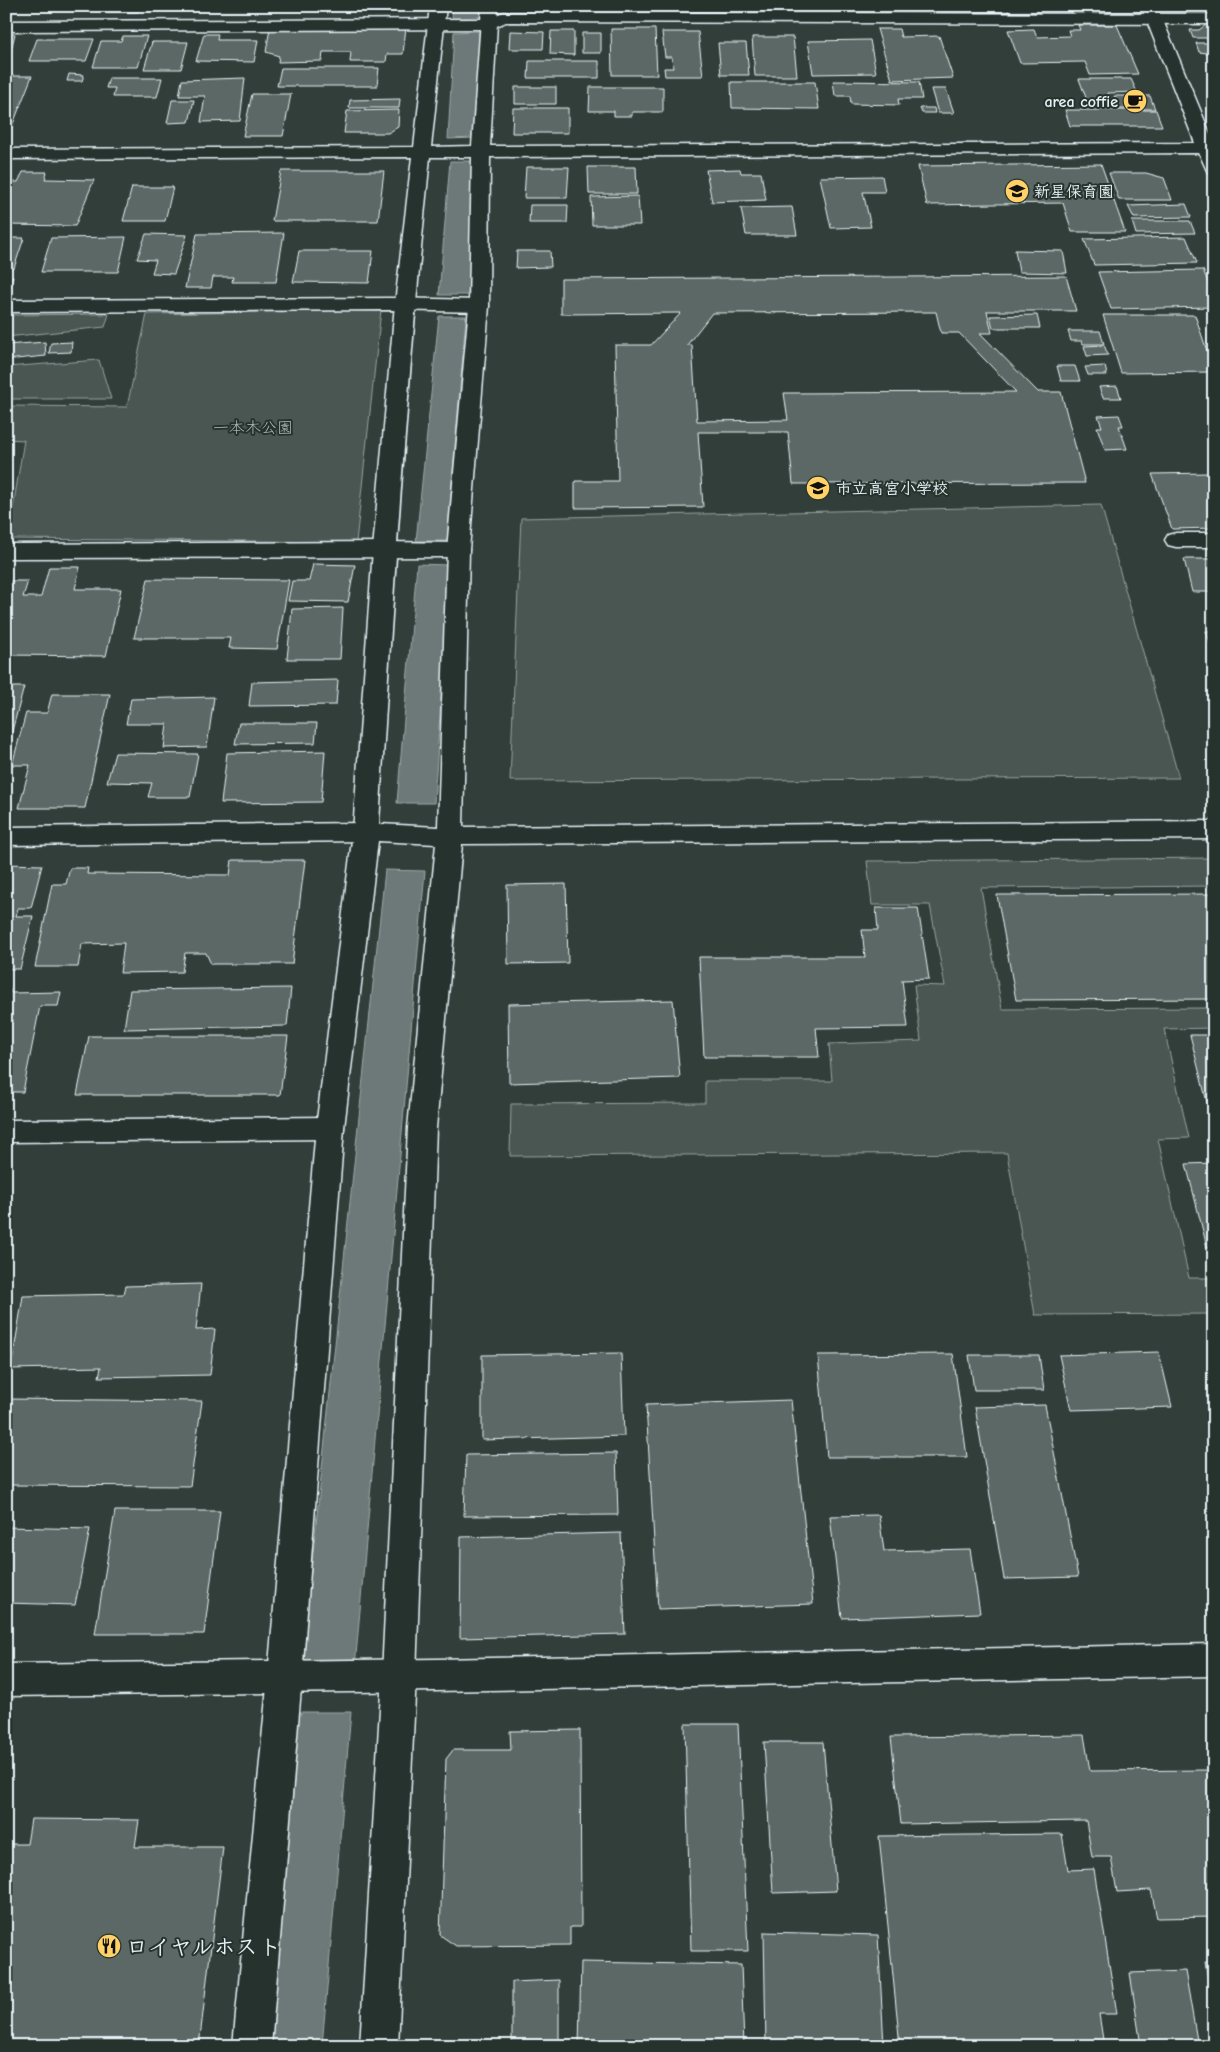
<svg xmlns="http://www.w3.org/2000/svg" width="1220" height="2052" font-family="'Comic Neue','Klee One',sans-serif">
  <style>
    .green { fill: #495651; stroke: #98a4a4 }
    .water { fill: #6d7978; stroke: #9ea9ab }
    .building { fill: #5c6865; stroke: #e8f1f8; fill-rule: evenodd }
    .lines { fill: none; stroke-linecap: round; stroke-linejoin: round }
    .minor-casing { stroke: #e8f1f8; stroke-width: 3 }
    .tertiary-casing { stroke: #e8f1f8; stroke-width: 3 }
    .minor { fill: #26332d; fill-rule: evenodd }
    .tertiary { fill: #26332d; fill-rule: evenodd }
    .labels { text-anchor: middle; stroke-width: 4; stroke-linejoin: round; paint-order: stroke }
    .far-poi-label { font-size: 16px; font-weight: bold; fill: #e8f1f8; stroke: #26332d; text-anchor: start }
    .far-park-label { font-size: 16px; fill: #b0bbbe; stroke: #26332d }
    .near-poi-label { font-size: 22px; font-weight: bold; fill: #e8f1f8; stroke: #26332d; text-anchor: start }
  </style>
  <rect width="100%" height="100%" fill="#323e39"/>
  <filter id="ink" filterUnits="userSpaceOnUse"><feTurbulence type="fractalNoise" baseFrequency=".02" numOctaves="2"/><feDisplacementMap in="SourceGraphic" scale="10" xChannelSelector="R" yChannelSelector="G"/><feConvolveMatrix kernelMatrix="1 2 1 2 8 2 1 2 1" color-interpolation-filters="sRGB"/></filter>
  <g filter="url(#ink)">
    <!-- green -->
    <path class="green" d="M381,310l-25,232 -348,-3 16,-99 -18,-1v-33l121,1 20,-93z
      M109,314l-4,13 -99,10v-22z
      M99,360l12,39h-105v-32z
      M1101,505l78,273 -669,3 11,-263z
      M1214,858v28l-233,2 21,121 212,-1v20l-50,1 25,109 -31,1 31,139h25v36l-179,1 -28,-162 -497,3 1,-52 194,-1v-22h127l-3,-37 92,-3 -7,-56 31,1 -15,-81h-58l-5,-44z"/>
    <!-- water -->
    <path class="water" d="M453,6h28v11l-29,1z
      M479,31l-4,107 -27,1 6,-107z
      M450,161h27l-9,134h-29z
      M439,316h27l-19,225h-31z
      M417,564l33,1 -16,238h-37z
      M385,870l40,1 -70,796h-54z
      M296,1712h55l-29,334h-61z"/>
    <!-- building -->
    <path class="building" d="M74,6h29l-1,5h-29z
      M109,6h31l-2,6h-31z
      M312,6h36v3h-36z
      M360,6h42l-1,6h-42z
      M543,6h47v6h-47z
      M649,6h53l1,8h-53z
      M992,6h15l2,8h-36l-1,-4 20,-1z
      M1214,23v15h-21l-3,-8h9l8,-6z
      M1078,25h39l21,49 -48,1 -5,-13 -65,1 -12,-33 26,-1 3,8 33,-1 -2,-6h12z
      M406,27l-3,27h-16l-1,8h-36l1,-10h-28l-1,9 -44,1 1,-6 -13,-4 4,-24z
      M611,29h44l2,46h-45z
      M877,29h22l2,8 38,-1 14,42 -61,2z
      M510,31l34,1 -1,17h-34z
      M551,31h23v24l-24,-1z
      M662,32h36l5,44h-38l-1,-8h9l-1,-11h-7z
      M582,33h19v20h-19z
      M6,34h9l-6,24h-3z
      M204,34h14l-1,6h41l-4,22 -58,-1z
      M123,36h24l-9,31h-45l8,-26h20z
      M752,37h41l4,39h-42z
      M37,39h57l-8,22h-57z
      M870,40l6,33 -63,1 -5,-33z
      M152,42h36l-7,27h-37z
      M718,43h28l3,32h-28z
      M1196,43h18v11l-15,-2z
      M529,61h70v17h-71z
      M281,68h98l-2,18h-100z
      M69,74l15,1 -2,6h-15z
      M6,76h26l-23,58h-3z
      M109,78h53l-5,19h-44l2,-9h-9z
      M245,78l-5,43 -39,1 4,-26h-26l3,-16z
      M1079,79h52l6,13 -29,1 4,10h-24z
      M833,81l86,1 3,17h-24l1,6 -48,-1 -1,-8h-15z
      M731,82h84l4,27 -87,-1z
      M515,87h41v17h-41z
      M590,87h73v25h-31v4h-18v-5h-25z
      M931,89h15l8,24h-16z
      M252,94h39l-8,42h-40z
      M1114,96h36l5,13h-37z
      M400,99l-1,9h-50l1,-8z
      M172,100h22l-5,22 -22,1z
      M513,108h55v25h-56z
      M920,108h14l1,5h-13z
      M399,110l-1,17 -10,6h-44l3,-22z
      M1065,110h91l6,16h-92z
      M1101,164l24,68h-53l-9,-29 -136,2 -9,-39z
      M526,167h43l-2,31h-43z
      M588,167h48l1,27h-48z
      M740,169l1,4h20l5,27 -54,2 -6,-32z
      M281,171h103l-6,50h-106z
      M23,172h24l-2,7 49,1 -19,46 -69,-1v-43h12z
      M1109,173h37l18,5 8,22h-53z
      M882,176l3,16h-22l8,35 -40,1 -11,-51z
      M132,187h41l-8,34h-42z
      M638,196l2,29h-48l-1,-28z
      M1186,204l5,13 -57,1 -6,-12z
      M530,205h38l-1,18h-38z
      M792,207l5,28h-51l-5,-27z
      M1132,221h58l5,12 -59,1z
      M284,233l-8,49h-44l1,-5h-20l-2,11h-26l12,-54z
      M146,234l41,1 -13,39 -22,-1 4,-13 -19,-1z
      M126,237l-8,35h-77l10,-34z
      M1186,237l11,26 -103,2 -10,-26z
      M6,238h18l-10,30h-8z
      M1015,250l48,1 4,22 -48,-1z
      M299,251h74l-4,32 -76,-1z
      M517,251h33l1,16 -35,1z
      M1203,270l11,27v10l-103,2 -13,-37z
      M6,276h7l-5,16h-2z
      M1066,276l10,35h-89l5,22h-12l58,59h23l24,91 -292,1 -5,-52h-90l5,75 -128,1v-27h43l-3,-136h36l30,-32 -120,1v-35zM936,312l5,21h18l57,59 -232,1 4,27 -91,1 -5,-76h-5l25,-32z
      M1037,315l3,13h-47l-3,-12z
      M1103,315h92l19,57 -93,1z
      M1068,331h32l4,13h-21l-1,-3h-11z
      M45,342l1,14 -40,4v-15z
      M72,342l-1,10 -22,1 2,-10z
      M1104,345l4,10 -21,1 -3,-10z
      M1057,366h18l5,15h-19z
      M1105,366l2,9h-19l-3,-8z
      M1117,386l4,12h-18l-4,-11z
      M1119,415l4,11h-4l8,23 -22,1 -8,-23h5l-4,-11z
      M1210,473l4,9v46l-42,1 -20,-55z
      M1184,559h30v33h-22z
      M313,564l42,1 -7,37 -60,-1 4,-20h17z
      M49,567h31l-5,22h46l-15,67 -100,-1v-74h22l-5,16h18z
      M148,579l141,1 -12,69 -48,-1 2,-10h-97z
      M343,608l-3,51h-53l5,-50z
      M1206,631h8v24z
      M338,680l-2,25 -87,1 3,-24z
      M6,687h18l-18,66z
      M52,694h58l-25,114h-66l11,-43h-18l14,-52h21z
      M214,697l-7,50 -43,1 3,-24h-41l5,-25z
      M239,723h78l-2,20 -80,1z
      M325,751l-4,51 -100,1 6,-50z
      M115,753l83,1 -8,43h-42l4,-14 -45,-1z
      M232,860h73l-13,104h-81l-5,-11h-21l-3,19 -62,1 4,-30 -42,1 -4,23h-43l17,-83h14l4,-16h18l-1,6 143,1z
      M6,864l36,1 -11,43h-13l-2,8h17l-13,53h-14z
      M566,884l2,79 -60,1 -1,-79z
      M1214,894v105l-198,1 -19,-105z
      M876,908h42l11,71 -27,1 6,47 -92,1 3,29h-115l-5,-100h166l-3,-27h16z
      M6,984h2l3,9 50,-1 -3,14h-18l-17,86h-17z
      M291,988l-4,38 -163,3 6,-39z
      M673,1000l7,78 -171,5 -1,-79z
      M1190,1035h24v95z
      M89,1036h199l-8,59h-203z
      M1214,1163v84h-7l-21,-83z
      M201,1284l-5,46 19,-1 -5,46 -111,2 2,-10 -90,2 12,-73 101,-2 2,-8z
      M1159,1352l13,55 -101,3 -12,-55z
      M621,1353l3,83 -142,4v-85z
      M953,1354l14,103h-140l-9,-102z
      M969,1355h70l5,35h-70z
      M6,1399l196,2 -12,85 -184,-1z
      M791,1400l22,204 -155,5 -12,-204z
      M1045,1405l33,172 -74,2 -29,-172z
      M616,1453l2,62 -154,1 2,-61z
      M115,1511h105l-16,123h-109z
      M879,1515l5,36 86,-2 10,64 -138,5 -12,-102z
      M6,1527l84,2 -15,76 -69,-2z
      M621,1533l4,101 -165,4 1,-101z
      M685,1724h53l10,227h-57z
      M580,1730l1,197h-11v18l-114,1 -16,-11 6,-176 7,-9h58l-1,-19z
      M1084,1735l6,36 120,-1 4,19v128l-57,1 -6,-28 -34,2 -6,-35h-19l-6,-36 -185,3 -10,-87z
      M764,1742h59l13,149 -63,2z
      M31,1819l108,1 -4,27h88l-24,199 -193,-2v-200h21z
      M1062,1834l6,36 26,-1 23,145h-18l5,32h-204l-21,-210z
      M764,1932l114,3 6,111h-118z
      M581,1962l160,3 3,81h-165z
      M1205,1962h9v54z
      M1185,1971l13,75h-57l-11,-73z
      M559,1980v66h-47v-64z"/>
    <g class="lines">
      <!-- minor casing -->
      <g class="minor-casing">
        <path id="minor" d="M503,12l711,2v10l-708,-2 -16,7 -484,2v-10l481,-2z
          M390,298l89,2 7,2 3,4 -3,4 -7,2 -89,-2 -384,2v-12z
          M1176,533h38v14h-38l-8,-2 -3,-5 3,-5z
          M384,542l74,1 8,2 3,5 -3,5 -8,2 -452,1v-14z
          M366,823l9,3 4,6 -4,6 -9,3 -360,4v-18z
          M330,1117l10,3 4,8 -4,8 -10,3 -324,3v-22z
          M1214,1644v32l-778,15 -430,5v-32l430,-5z"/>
      </g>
      <!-- tertiary casing -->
      <g class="tertiary-casing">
        <path id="tertiary" d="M430,6h16l-15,141 41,-1 10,-140h16l-8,140 705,-3 -54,-137h16l57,137v31l-6,-1 -9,-20 -709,4 -1,149 -20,244 -6,277 751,-6v18l-752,5 -26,284 -20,547 -18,371h-38l22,-371 26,-547 28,-284 -58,-3 -34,287 -42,548 -31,370h-38l35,-370 48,-548 37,-296 20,-283 22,-245 17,-147 -406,2v-10l408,-2zM430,157h42l-3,149 -22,244 -9,277 -59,-3c13,-223 28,-445 51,-667z"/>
      </g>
      <!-- minor -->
      <use href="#minor" class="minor"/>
      <!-- tertiary -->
      <use href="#tertiary" class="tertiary"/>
    </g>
  </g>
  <!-- icons -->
  <defs>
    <g id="cafe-disc" transform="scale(1.25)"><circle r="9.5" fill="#ffd166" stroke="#26332d"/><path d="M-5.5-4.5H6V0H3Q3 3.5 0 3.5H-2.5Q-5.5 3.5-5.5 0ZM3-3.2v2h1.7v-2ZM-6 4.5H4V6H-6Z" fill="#111"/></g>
    <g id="school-disc" transform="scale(1.25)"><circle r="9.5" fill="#ffd166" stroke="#26332d"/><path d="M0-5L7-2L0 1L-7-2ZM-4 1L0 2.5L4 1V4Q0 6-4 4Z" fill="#111"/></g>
    <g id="restaurant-disc" transform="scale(1.25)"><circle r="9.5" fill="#ffd166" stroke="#26332d"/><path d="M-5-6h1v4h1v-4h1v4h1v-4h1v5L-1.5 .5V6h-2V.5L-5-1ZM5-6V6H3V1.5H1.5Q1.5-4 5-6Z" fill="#111"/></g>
  </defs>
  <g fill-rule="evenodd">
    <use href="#cafe-disc" x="1135" y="101"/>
    <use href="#school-disc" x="1017" y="191"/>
    <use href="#school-disc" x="818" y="488"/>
    <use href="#restaurant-disc" x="109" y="1946"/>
  </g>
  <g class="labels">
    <!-- far-poi labels -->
    <g class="far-poi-label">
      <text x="1118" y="107" text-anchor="end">area coffie</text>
      <text x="1034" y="197">新星保育園</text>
      <text x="836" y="494">市立高宮小学校</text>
    </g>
    <!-- far-park labels -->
    <g class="far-park-label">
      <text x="253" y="433">一本木公園</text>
    </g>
    <!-- near-poi labels -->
    <g class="near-poi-label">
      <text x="126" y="1954">ロイヤルホスト</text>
    </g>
  </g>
  <!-- margin -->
  <rect width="1220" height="2052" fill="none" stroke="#26332d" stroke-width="25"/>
  <rect x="12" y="12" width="1195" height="2027" fill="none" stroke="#e8f1f8" stroke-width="2" filter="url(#ink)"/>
</svg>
